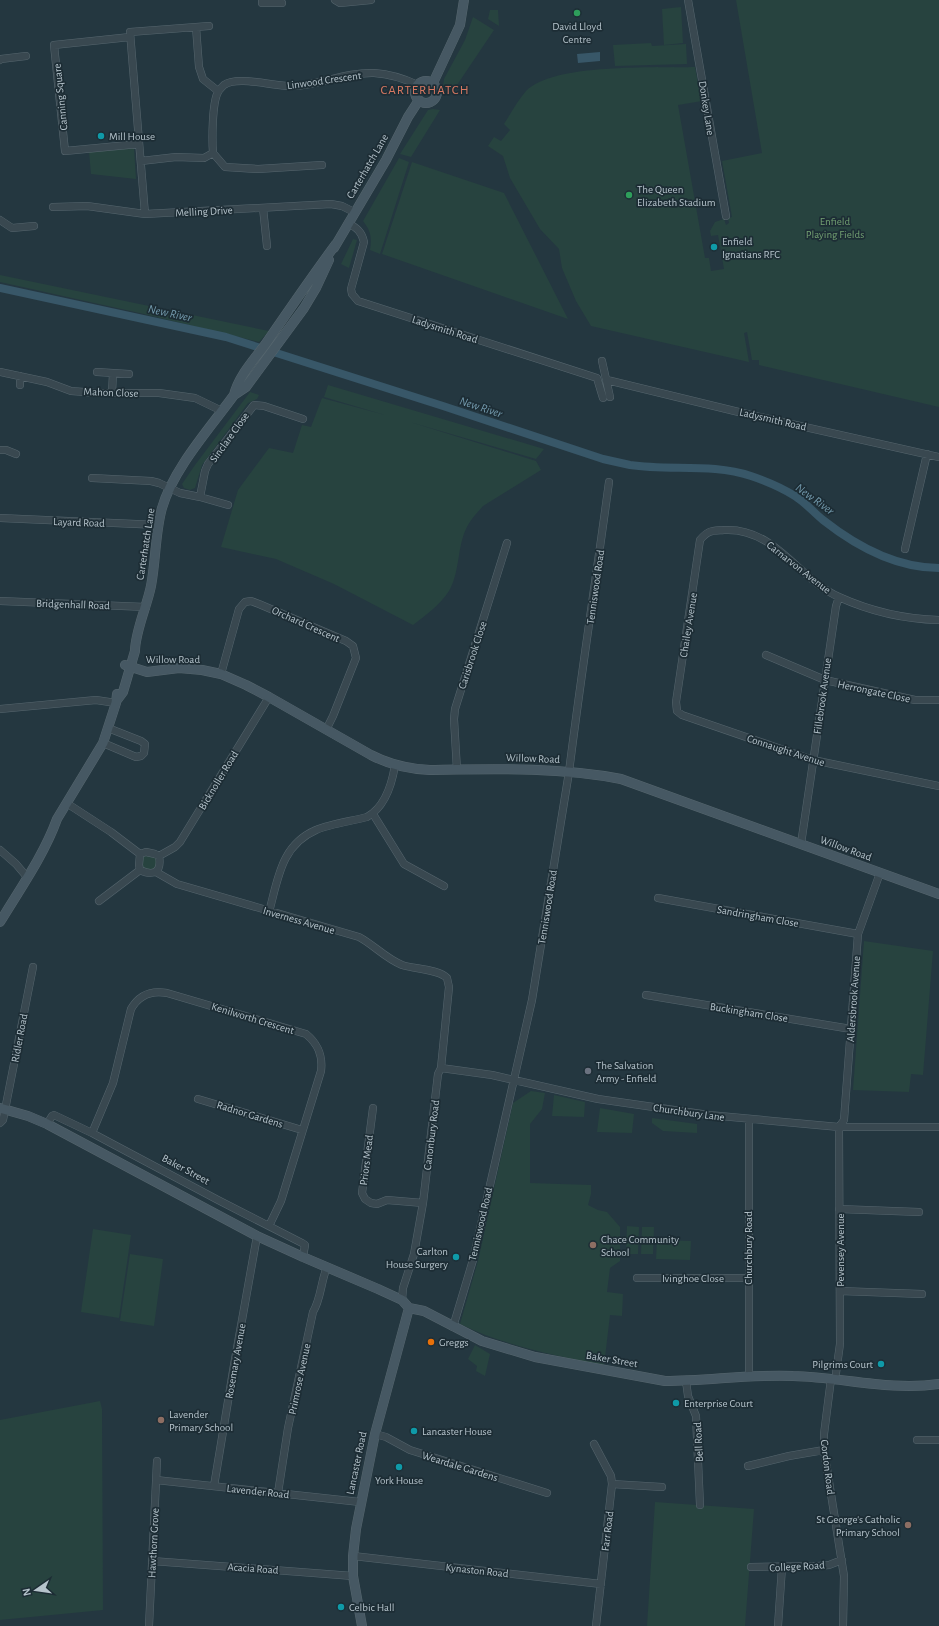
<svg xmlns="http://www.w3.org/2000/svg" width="939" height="1626" font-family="'Alegreya Sans',sans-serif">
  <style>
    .green { fill: #27433f }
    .water { fill: #385768 }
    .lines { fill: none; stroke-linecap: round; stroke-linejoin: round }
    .canal { stroke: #385768; stroke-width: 8 }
    .street-casing { stroke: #56666e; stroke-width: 8 }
    .secondary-casing { stroke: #56666e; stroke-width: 10 }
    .street { stroke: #394850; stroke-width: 7 }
    .secondary { stroke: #465863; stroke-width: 9 }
    .leisure-dot { fill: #2e9e5b; stroke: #1d2d35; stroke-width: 1.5 }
    .culture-dot { fill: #0f9aa8; stroke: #1d2d35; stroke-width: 1.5 }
    .worship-dot { fill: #6b7280; stroke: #1d2d35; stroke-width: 1.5 }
    .education-dot { fill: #8d6e63; stroke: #1d2d35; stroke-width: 1.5 }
    .food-dot { fill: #e8710a; stroke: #1d2d35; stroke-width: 1.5 }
    .labels { text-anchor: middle; stroke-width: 3.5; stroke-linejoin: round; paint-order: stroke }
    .poi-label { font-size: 11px; fill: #b5c3cb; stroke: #1d2d35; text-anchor: start }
    .street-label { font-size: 11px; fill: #b5c3cb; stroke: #1d2d35 }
    .park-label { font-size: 11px; fill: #73a172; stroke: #1d2d35 }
    .water-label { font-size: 12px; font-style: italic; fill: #749bae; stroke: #1d2d35 }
    .quarter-label { font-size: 13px; letter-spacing: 1px; fill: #d87962; stroke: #1d2d35 }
  </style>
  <rect width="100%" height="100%" fill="#243740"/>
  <!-- green -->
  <path class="green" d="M736,0h203v407l-180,-42v-5h-7l-5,-28 -3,1 5,29 -158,-36 -15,-25 -14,-33 -3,-19 -19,-20 -30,-51 -7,-22 -15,-10 6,-9 7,4 9,-11 -6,-6c7,-11 14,-24 22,-33 27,-28 130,-23 169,-24l6,33 1,1 -24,4 27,153h4l2,13 13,-2 -6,-34 -7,1 -1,-5 5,-9 9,-3 2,6 3,-2 -1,-5 4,-1 -10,-56 40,-8z
    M681,7l2,36 -19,2 -2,-36z
    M490,10h8l1,16 -11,-7z
    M473,17l21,13 -43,64 -8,-7 1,-8 21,-39z
    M651,43l1,3 34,-2 1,20 -72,2 -2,-21z
    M433,109l7,1 -29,47 -11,-3 28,-44z
    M134,148l2,31 -45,-5 -2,-22z
    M399,158l10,4 -29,92 -10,-4c2,-12 1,-19 -7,-29z
    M412,162l92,31 64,126 -186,-65z
    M353,239l4,1 -8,28 -8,-4z
    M0,275l269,56 -10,11 -115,-28 -144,-32z
    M328,385l216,64 -8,10 -126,-37 126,39 5,9 -58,36c-6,7 -13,14 -17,23 -9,19 -6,43 -17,62 -9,14 -23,24 -36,34l-79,-41 -58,-25 -55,-12 17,-57 31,-42 24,5 9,-28 9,2 11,-29 63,17 -61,-18z
    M250,392l9,3 -2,4 -9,4 -46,62 -7,23 -5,2 -6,-2 -2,-4 13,-19z
    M141 863a8 8 0 1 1 16 0a8 8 0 1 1-16 0Z
    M864,941l69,10 -10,124 -12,-1 -2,18 -56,-2z
    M531,1091l14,2 -3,16 -12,15v59l61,2v9l-3,11 10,5 9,2 13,15v34l-10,7 -3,24 16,2 -1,22 -12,-1 -6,51c-49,-11 -99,-20 -144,-42l18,-63 35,-158z
    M554,1095l31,7 -1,15 -32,-1z
    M600,1108l34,6 -2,19 -35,-1z
    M652,1118l45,6v9l-34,-2 -11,-8z
    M627,1226l12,1 -1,27h-12z
    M642,1227h12l-1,27h-12z
    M93,1229l38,6 -12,83 -38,-6z
    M657,1240l34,1 -1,19 -34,-1z
    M130,1254l33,5 -9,67 -34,-5z
    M475,1345l15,9 -5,22 -9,-5 1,-5 -9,-7z
    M100,1401l2,8 1,201 -103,10v-200z
    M655,1502l99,7 -9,117h-98z"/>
  <!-- water -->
  <path class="water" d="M600,52v9l-22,2 -1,-9z"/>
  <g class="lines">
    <!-- canal -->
    <path class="canal" d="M0,288l226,49 217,69 160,53c9,2 18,4 27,6 40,6 82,-2 121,11 15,5 31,12 44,20 11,7 19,17 28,24 33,26 73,48 116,48"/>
    <!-- street casing -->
    <g class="street-casing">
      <path id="street" d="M262,0v3h20
        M335,0l5,3 31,-3
        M688,0l38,216
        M196,27l3,40 4,12 15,12
        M130,37l-76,8 11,106 74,-7
        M0,60l1,-1 25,-3
        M141,161l35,-4 28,1 9,-5
        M322,165l-64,4 -33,-2 -12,-14c-1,-13 -1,-50 5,-61 1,-2 4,-5 6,-7 14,-10 51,2 69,1 27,-1 53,-14 81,-13 16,1 29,5 44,12
        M53,207l34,-1 58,8 186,-10 11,2 12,6
        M263,208l4,38
        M145,214l-15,-182 79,-6
        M0,220l12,8 22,-2
        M348,223c9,5 14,9 16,19l-13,47 1,5 6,7 239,77 6,20
        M602,361l8,36
        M0,372l47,10 24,9 27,2h61l36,5 27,13
        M97,372l16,1 -1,20
        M113,373l16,1
        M20,376v9
        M607,380l144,35 188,42
        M0,450h6l10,4
        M92,478l59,3 8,2 21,10 20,4 5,-26 3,-7 46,-59 10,1 39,13
        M200,497l28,8
        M0,518l159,7
        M905,549l22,-95
        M0,601l146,6
        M939,620c-36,-1 -67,-8 -100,-23 -41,-18 -64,-70 -115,-67 -12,1 -16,0 -24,10l-24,162 1,9 5,4 131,45 126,26
        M766,655l59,25 90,20h24
        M221,674l18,-65 6,-7 6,-1 8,3 87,37 7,5 3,12 -23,58 -7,14
        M0,709l96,-9 20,3
        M103,743l33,14 5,-1 3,-3 1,-9 -4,-3 -33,-13
        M457,770l-3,-51 1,-10 52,-166
        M71,806l40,26 29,22
        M373,814l31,50 40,22
        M801,844l35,-238 3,-9
        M0,850l16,14 11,13
        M146,852l9,2 4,2c3,17 -6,20 -19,14l-1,-5 1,-11z
        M159,856l16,-9 5,-5 89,-145
        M156,872l21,12 182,53c15,8 26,21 43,28 12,4 37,4 45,13l2,9 -8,81 -3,6 -15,129 -9,51 -11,34 -1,12
        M658,898l200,36
        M99,901l41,-31
        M269,912c9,-33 12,-67 47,-82 14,-6 36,-9 51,-13 18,-10 25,-33 28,-52
        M646,995l205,34
        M441,1068l51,7 106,24 111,16 130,12h100
        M198,1099l104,31
        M373,1108l-11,85 3,6 6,4 6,1 10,-4 36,3
        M749,1120v257
        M0,1123l3,-3 30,-153
        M47,1124l5,-8 2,-1 38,18 126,67 84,43 3,2 -2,12
        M92,1133l21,-50 18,-74c8,-14 20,-19 36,-16l139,41c12,10 17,21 15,37l-40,130 -12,25
        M839,1209l80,3
        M637,1278h111
        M840,1291l82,3
        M453,1327l20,-67 59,-260 37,-228c12,-97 27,-193 40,-290
        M836,1373l4,-29 -1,-217 5,-7 14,-186 22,-61
        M831,1379l-7,55v16l20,126 -1,50
        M686,1381l2,15 8,20 4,89
        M375,1434l11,3 24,13 137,43
        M917,1440h22
        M594,1444l17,32 1,8
        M748,1466l41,-10 35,-6
        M156,1480l204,22
        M214,1486l20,-121 23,-129
        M278,1493l10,-65 25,-116c8,-13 8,-31 14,-45
        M353,1556l248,28
        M152,1561l201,15
        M751,1567l67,-1 11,-1 13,-5
        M149,1626l8,-165
        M596,1626l16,-142 50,3
        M778,1626l4,-59"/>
    </g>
    <!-- secondary casing -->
    <g class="secondary-casing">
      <path id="secondary" d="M415 92a11 11 0 1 1 22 0a11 11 0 1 1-22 0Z
        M433,83l27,-58 4,-25
        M334,248l52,-88 22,-43 11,-17
        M234,395l12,-8 58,-79 12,-20 13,-28
        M125,665l22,7 32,-4 23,2 19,4 25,11 23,12 102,58c19,10 38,14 59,15 64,-1 128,-3 191,9l318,115
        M117,700l6,-8 12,-41c0,-19 12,-45 16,-65 5,-26 4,-53 11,-78 11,-39 48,-80 72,-113 5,-21 23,-38 35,-56 22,-32 44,-64 67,-95
        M0,922c20,-33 44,-67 57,-103l46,-76 13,-40 1,-9
        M0,1108l28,8 19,8 210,112 46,21 75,32 24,11 7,8 15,3 58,30 53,16 130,24c43,0 85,-7 128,-5 49,1 96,15 146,8
        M362,1626l-9,-50v-20l3,-27 19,-95 34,-126"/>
    </g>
    <!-- street -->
    <use href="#street" class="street"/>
    <!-- secondary -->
    <use href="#secondary" class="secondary"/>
  </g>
  <!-- markers -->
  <g class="leisure-dot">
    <circle cx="577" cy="13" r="4"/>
    <circle cx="629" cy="195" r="4"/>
  </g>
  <g class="culture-dot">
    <circle cx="101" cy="136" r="4"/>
    <circle cx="714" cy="247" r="4"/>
    <circle cx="456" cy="1257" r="4"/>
    <circle cx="881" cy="1364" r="4"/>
    <circle cx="676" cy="1403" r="4"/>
    <circle cx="414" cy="1431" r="4"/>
    <circle cx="399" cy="1467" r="4"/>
    <circle cx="341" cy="1607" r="4"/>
  </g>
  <circle class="worship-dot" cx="588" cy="1071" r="4"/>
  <g class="education-dot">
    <circle cx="593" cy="1245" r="4"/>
    <circle cx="161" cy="1420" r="4"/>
    <circle cx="908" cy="1525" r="4"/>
  </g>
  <circle class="food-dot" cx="431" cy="1342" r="4"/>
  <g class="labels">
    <!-- poi labels -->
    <g class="poi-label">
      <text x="577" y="30" text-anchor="middle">David Lloyd<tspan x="577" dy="13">Centre</tspan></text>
      <text x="109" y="140">Mill House</text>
      <text x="637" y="193">The Queen<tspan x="637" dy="13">Elizabeth Stadium</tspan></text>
      <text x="722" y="245">Enfield<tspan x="722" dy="13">Ignatians RFC</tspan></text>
      <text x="596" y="1069">The Salvation<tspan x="596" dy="13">Army - Enfield</tspan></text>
      <text x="601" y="1243">Chace Community<tspan x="601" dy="13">School</tspan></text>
      <text x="448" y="1255" text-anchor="end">Carlton<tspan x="448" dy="13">House Surgery</tspan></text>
      <text x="439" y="1346">Greggs</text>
      <text x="873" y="1368" text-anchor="end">Pilgrims Court</text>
      <text x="684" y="1407">Enterprise Court</text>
      <text x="169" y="1418">Lavender<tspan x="169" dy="13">Primary School</tspan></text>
      <text x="422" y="1435">Lancaster House</text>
      <text x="399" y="1484" text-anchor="middle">York House</text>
      <text x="900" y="1523" text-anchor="end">St George's Catholic<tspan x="900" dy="13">Primary School</tspan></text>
      <text x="349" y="1611">Celbic Hall</text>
    </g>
    <!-- street labels -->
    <g class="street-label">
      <text transform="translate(324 80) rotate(-8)" y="4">Linwood Crescent</text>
      <text transform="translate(60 97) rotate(-96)" y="4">Canning Square</text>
      <text transform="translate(707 108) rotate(81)" y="4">Donkey Lane</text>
      <text transform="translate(367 166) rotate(-60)" y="4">Carterhatch Lane</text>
      <text transform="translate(204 211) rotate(-3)" y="4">Melling Drive</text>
      <text transform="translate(445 329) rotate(18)" y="4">Ladysmith Road</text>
      <text transform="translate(111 392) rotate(2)" y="4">Mahon Close</text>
      <text transform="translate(773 419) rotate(13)" y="4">Ladysmith Road</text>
      <text transform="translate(229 437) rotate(-54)" y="4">Sinclare Close</text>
      <text transform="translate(79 522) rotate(2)" y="4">Layard Road</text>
      <text transform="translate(145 544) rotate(-81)" y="4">Carterhatch Lane</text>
      <text transform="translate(799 567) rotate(38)" y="4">Carnarvon Avenue</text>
      <text transform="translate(595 587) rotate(-82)" y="4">Tenniswood Road</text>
      <text transform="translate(73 604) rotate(2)" y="4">Bridgenhall Road</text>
      <text transform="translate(306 624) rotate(24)" y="4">Orchard Crescent</text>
      <text transform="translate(688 625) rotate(-81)" y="4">Chailey Avenue</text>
      <text transform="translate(472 655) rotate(-72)" y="4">Carisbrook Close</text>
      <text x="173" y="663">Willow Road</text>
      <text transform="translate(874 691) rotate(12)" y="4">Herrongate Close</text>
      <text transform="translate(822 696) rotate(-82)" y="4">Fillebrook Avenue</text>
      <text transform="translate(786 750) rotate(18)" y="4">Connaught Avenue</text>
      <text transform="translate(533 758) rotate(2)" y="4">Willow Road</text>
      <text transform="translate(218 780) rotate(-59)" y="4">Bicknoller Road</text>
      <text transform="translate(846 848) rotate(20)" y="4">Willow Road</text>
      <text transform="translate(547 907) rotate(-81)" y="4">Tenniswood Road</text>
      <text transform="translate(758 916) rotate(10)" y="4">Sandringham Close</text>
      <text transform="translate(299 920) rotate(16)" y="4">Inverness Avenue</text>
      <text transform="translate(853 999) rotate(-86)" y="4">Aldersbrook Avenue</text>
      <text transform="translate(749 1012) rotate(9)" y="4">Buckingham Close</text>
      <text transform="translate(253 1018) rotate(17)" y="4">Kenilworth Crescent</text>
      <text transform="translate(19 1038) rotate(-79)" y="4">Ridler Road</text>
      <text transform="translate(689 1112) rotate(8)" y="4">Churchbury Lane</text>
      <text transform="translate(250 1114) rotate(17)" y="4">Radnor Gardens</text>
      <text transform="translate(431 1135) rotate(-83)" y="4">Canonbury Road</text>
      <text transform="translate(366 1160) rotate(-83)" y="4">Priors Mead</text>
      <text transform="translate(186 1169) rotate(28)" y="4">Baker Street</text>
      <text transform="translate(480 1224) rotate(-77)" y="4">Tenniswood Road</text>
      <text transform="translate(748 1248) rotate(-90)" y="4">Churchbury Road</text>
      <text transform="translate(840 1250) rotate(-90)" y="4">Pevensey Avenue</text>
      <text x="693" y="1282">Ivinghoe Close</text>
      <text transform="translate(612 1359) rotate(10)" y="4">Baker Street</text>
      <text transform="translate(235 1361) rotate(-80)" y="4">Rosemary Avenue</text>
      <text transform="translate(299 1379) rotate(-78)" y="4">Primrose Avenue</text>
      <text transform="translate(698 1442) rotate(-93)" y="4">Bell Road</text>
      <text transform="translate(356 1463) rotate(-78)" y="4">Lancaster Road</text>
      <text transform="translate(460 1466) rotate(17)" y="4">Weardale Gardens</text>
      <text transform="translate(828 1467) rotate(83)" y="4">Gordon Road</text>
      <text transform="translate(258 1491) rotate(6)" y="4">Lavender Road</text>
      <text transform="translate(607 1531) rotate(-83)" y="4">Farr Road</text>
      <text transform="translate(153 1543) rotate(-87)" y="4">Hawthorn Grove</text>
      <text transform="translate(797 1566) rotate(-3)" y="4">College Road</text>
      <text transform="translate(253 1568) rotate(4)" y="4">Acacia Road</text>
      <text transform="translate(477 1570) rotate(6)" y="4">Kynaston Road</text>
    </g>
    <!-- park labels -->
    <g class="park-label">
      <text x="835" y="225">Enfield<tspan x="835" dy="13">Playing Fields</tspan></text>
    </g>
    <!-- water labels -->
    <g class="water-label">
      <text transform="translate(170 313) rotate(12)" y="4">New River</text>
      <text transform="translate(481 407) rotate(18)" y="4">New River</text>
      <text transform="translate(815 499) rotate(36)" y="4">New River</text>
    </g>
    <!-- quarter labels -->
    <g class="quarter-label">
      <text x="425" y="94">CARTERHATCH</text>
    </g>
  </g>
  <!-- north arrow -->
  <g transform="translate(36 1590) rotate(257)" stroke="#1d2d35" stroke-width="3" paint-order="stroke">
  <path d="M0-3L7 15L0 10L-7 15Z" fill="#b5c3cb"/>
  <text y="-6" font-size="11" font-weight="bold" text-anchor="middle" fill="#b5c3cb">N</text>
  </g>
</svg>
